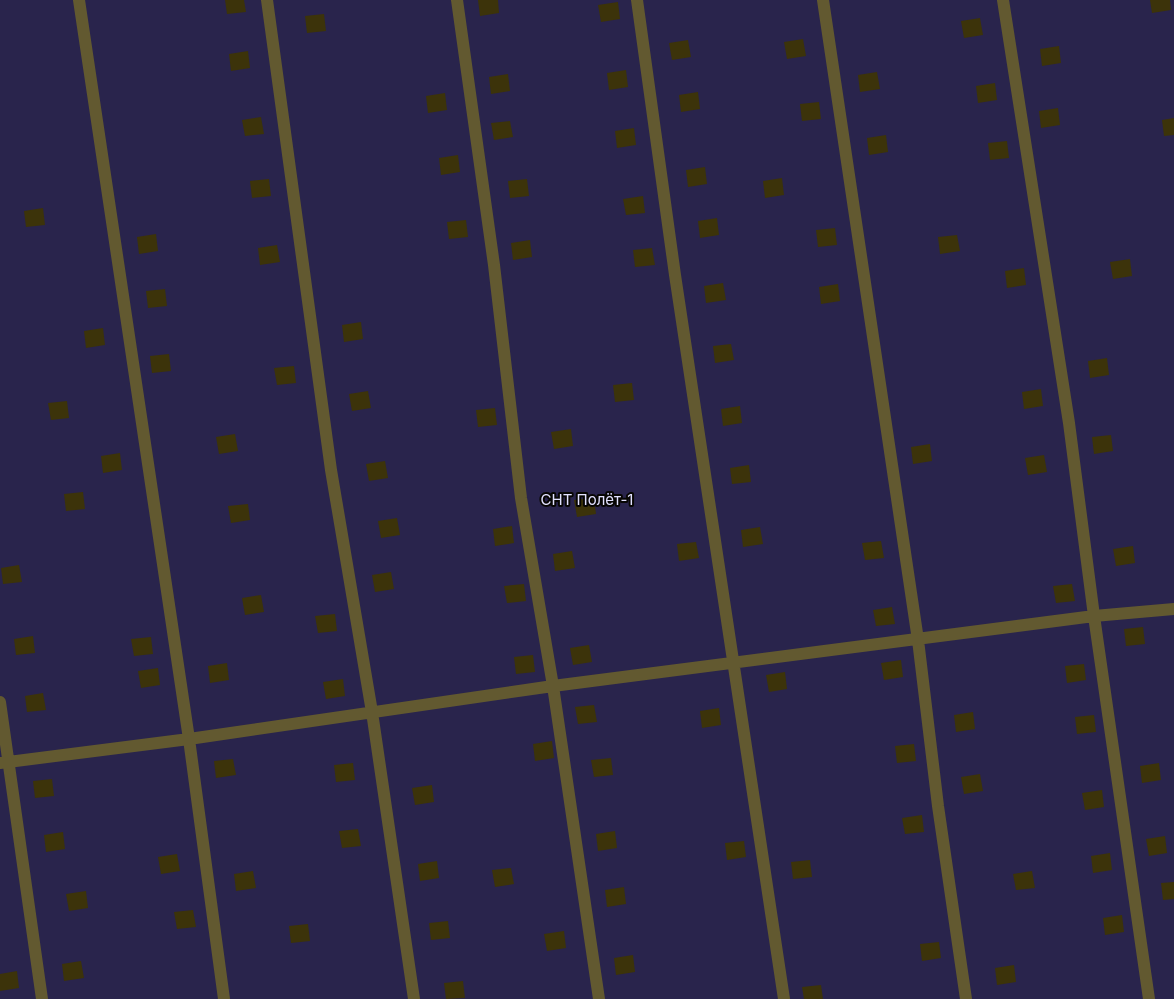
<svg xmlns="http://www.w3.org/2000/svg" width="1174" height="999" font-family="Inter,sans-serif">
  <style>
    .green { fill: #29244c }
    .building { fill: #3c330a }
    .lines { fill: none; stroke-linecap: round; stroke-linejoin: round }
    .minor { stroke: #625930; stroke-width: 12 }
    .labels { text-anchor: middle; stroke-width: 4; stroke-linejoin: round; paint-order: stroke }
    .park-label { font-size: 15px; fill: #e1e0fe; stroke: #070604 }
  </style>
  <rect width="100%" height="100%" fill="#1d1b15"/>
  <!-- green -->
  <path class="green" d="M0,0h1174v999h-1174z"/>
  <!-- building -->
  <path class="building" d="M225,0h19l2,12 -19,2z
    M478,0h20l1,13 -19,3z
    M1150,0h20l1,10 -19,3z
    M618,2l2,17 -19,3 -3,-17z
    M324,14l2,17 -19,2 -2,-17z
    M980,18l3,17 -19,3 -3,-17z
    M803,39l3,17 -19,3 -3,-17z
    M688,40l3,17 -19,3 -3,-17z
    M1059,46l2,17 -19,3 -2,-17z
    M248,51l2,17 -19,3 -2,-17z
    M626,70l2,17 -19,3 -2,-17z
    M877,72l3,17 -20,3 -2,-17z
    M508,74l2,17 -19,3 -2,-17z
    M995,83l2,17 -19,3 -2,-17z
    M698,92l2,17 -19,3 -2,-17z
    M445,93l2,17 -19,3 -2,-17z
    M819,102l2,17 -19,2 -2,-17z
    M1058,108l2,17 -19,3 -2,-17z
    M261,117l3,17 -19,2 -3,-16z
    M1174,118v17l-10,1 -2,-16z
    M510,121l3,16 -19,3 -3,-17z
    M634,128l2,17 -19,3 -2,-17z
    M886,135l2,17 -19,3 -2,-17z
    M1007,141l2,17 -19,2 -2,-17z
    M458,155l2,17 -19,3 -2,-17z
    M705,167l2,17 -19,3 -2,-17z
    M782,178l2,17 -19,3 -2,-17z
    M269,179l2,17 -19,2 -2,-17z
    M527,179l2,17 -19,2 -2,-17z
    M643,196l2,17 -19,2 -3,-16z
    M43,208l2,17 -19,2 -2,-16z
    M717,218l2,17 -19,3 -2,-17z
    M466,220l2,17 -19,2 -2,-17z
    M835,228l2,17 -19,2 -2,-17z
    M156,234l2,17 -19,3 -2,-17z
    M957,235l3,16 -20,3 -2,-17z
    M530,240l2,17 -19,3 -2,-17z
    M277,245l3,17 -20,3 -2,-17z
    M652,248l3,17 -20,2 -2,-17z
    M1130,259l2,17 -19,3 -3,-17z
    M1024,268l2,17 -19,3 -2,-17z
    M723,283l3,17 -20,3 -2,-17z
    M838,284l2,17 -19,3 -2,-17z
    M165,289l2,17 -19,2 -2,-17z
    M361,322l2,17 -19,3 -2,-17z
    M103,328l2,17 -19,3 -2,-17z
    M731,344l3,16 -19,3 -2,-17z
    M169,354l2,17 -19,2 -2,-17z
    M1107,358l2,17 -19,3 -2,-17z
    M294,366l2,17 -19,2 -3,-17z
    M632,383l2,17 -19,2 -2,-17z
    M1041,389l2,17 -19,3 -2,-17z
    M368,391l3,17 -19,3 -3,-17z
    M67,401l2,17 -18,2 -3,-17z
    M740,406l2,17 -19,3 -2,-17z
    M495,408l2,17 -19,2 -2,-17z
    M571,429l2,17 -19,3 -3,-17z
    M235,434l3,17 -19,3 -3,-17z
    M1111,435l2,16 -19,3 -2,-17z
    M930,444l2,17 -19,3 -2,-17z
    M120,453l2,17 -19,3 -2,-17z
    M1044,455l3,17 -19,3 -3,-17z
    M385,461l3,17 -19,3 -3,-17z
    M749,465l2,17 -19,2 -2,-16z
    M83,492l2,17 -19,2 -2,-17z
    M594,498l2,16 -19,3 -3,-17z
    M248,504l2,16 -19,3 -3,-17z
    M397,518l3,17 -19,3 -3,-17z
    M512,526l2,17 -19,3 -2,-17z
    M760,527l3,17 -20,3 -2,-17z
    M881,541l3,17 -19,2 -3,-17z
    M696,542l3,16 -20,3 -2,-17z
    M1133,546l2,17 -19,3 -3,-17z
    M572,551l3,17 -20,3 -2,-17z
    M19,565l3,17 -19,2 -2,-16z
    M391,572l3,17 -19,3 -3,-17z
    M524,584l2,17 -19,2 -3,-17z
    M1072,584l3,17 -19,2 -3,-17z
    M261,595l3,17 -19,3 -3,-17z
    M892,607l3,17 -19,2 -3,-16z
    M335,614l2,17 -19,2 -3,-17z
    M1143,627l2,17 -19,2 -2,-17z
    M33,636l2,17 -19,2 -2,-16z
    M151,637l2,17 -19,2 -3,-17z
    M589,645l3,17 -19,3 -3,-17z
    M533,655l2,17 -19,2 -2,-17z
    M901,660l2,17 -19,3 -3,-17z
    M227,663l2,17 -19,3 -2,-17z
    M1084,664l2,16 -19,3 -2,-17z
    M158,668l2,17 -19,3 -3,-17z
    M785,672l2,17 -18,3 -3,-17z
    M343,679l2,17 -19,3 -3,-17z
    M43,693l3,17 -19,2 -2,-16z
    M594,705l3,17 -19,2 -3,-17z
    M719,708l2,17 -19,3 -2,-17z
    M973,712l2,17 -19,3 -2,-17z
    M1094,715l2,17 -19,2 -2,-17z
    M552,741l2,17 -19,3 -2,-17z
    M914,744l2,17 -19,2 -2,-17z
    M611,758l2,17 -19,2 -3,-17z
    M233,759l3,16 -20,3 -2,-17z
    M353,763l2,17 -19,2 -2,-17z
    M1159,763l2,17 -19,3 -2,-17z
    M980,774l3,17 -19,3 -3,-17z
    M52,779l2,17 -19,2 -2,-17z
    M432,785l2,17 -19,3 -3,-17z
    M1102,790l2,17 -19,3 -3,-17z
    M922,815l2,17 -19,2 -3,-16z
    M358,829l3,17 -19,2 -3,-17z
    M615,831l2,17 -19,3 -2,-17z
    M63,832l2,17 -19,3 -2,-17z
    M1165,836l2,17 -18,3 -3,-17z
    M744,841l2,16 -19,3 -2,-17z
    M1110,853l2,17 -19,3 -2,-17z
    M177,854l3,17 -19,3 -3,-17z
    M810,860l2,17 -19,2 -2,-17z
    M437,861l2,17 -19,3 -2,-17z
    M511,868l3,16 -19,3 -3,-17z
    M253,871l3,17 -20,3 -2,-17z
    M1032,871l3,17 -19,2 -3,-16z
    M1174,882v17l-11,1 -2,-17z
    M624,887l2,17 -19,3 -2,-17z
    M86,891l2,17 -19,3 -3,-17z
    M193,910l3,17 -19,2 -3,-17z
    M1122,915l2,17 -19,3 -2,-17z
    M448,921l2,17 -19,2 -2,-17z
    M308,924l2,17 -19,2 -2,-17z
    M564,931l2,17 -19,3 -3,-17z
    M939,942l2,16 -19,3 -2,-17z
    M633,955l2,17 -19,3 -2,-17z
    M81,961l3,17 -20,3 -2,-17z
    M1014,965l2,17 -19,3 -2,-17z
    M17,971l2,17 -19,3v-17z
    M463,981l2,17 -19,1 -2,-16z
    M821,985l2,14h-19l-2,-12z"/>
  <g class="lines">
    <!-- minor -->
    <path class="minor" d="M79,0l110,739 35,260
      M267,0l64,470 41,242 42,287
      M457,0l37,265 27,233 32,188 46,313
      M637,0l38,275 109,724
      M823,0l95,640 20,166 28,193
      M1003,0l66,423 25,193 55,383
      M0,702l42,297
      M0,763l189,-24 364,-53 541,-70 80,-7"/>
  </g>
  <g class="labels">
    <!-- park labels -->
    <g class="park-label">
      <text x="587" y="505">СНТ Полёт-1</text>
    </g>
  </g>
</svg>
